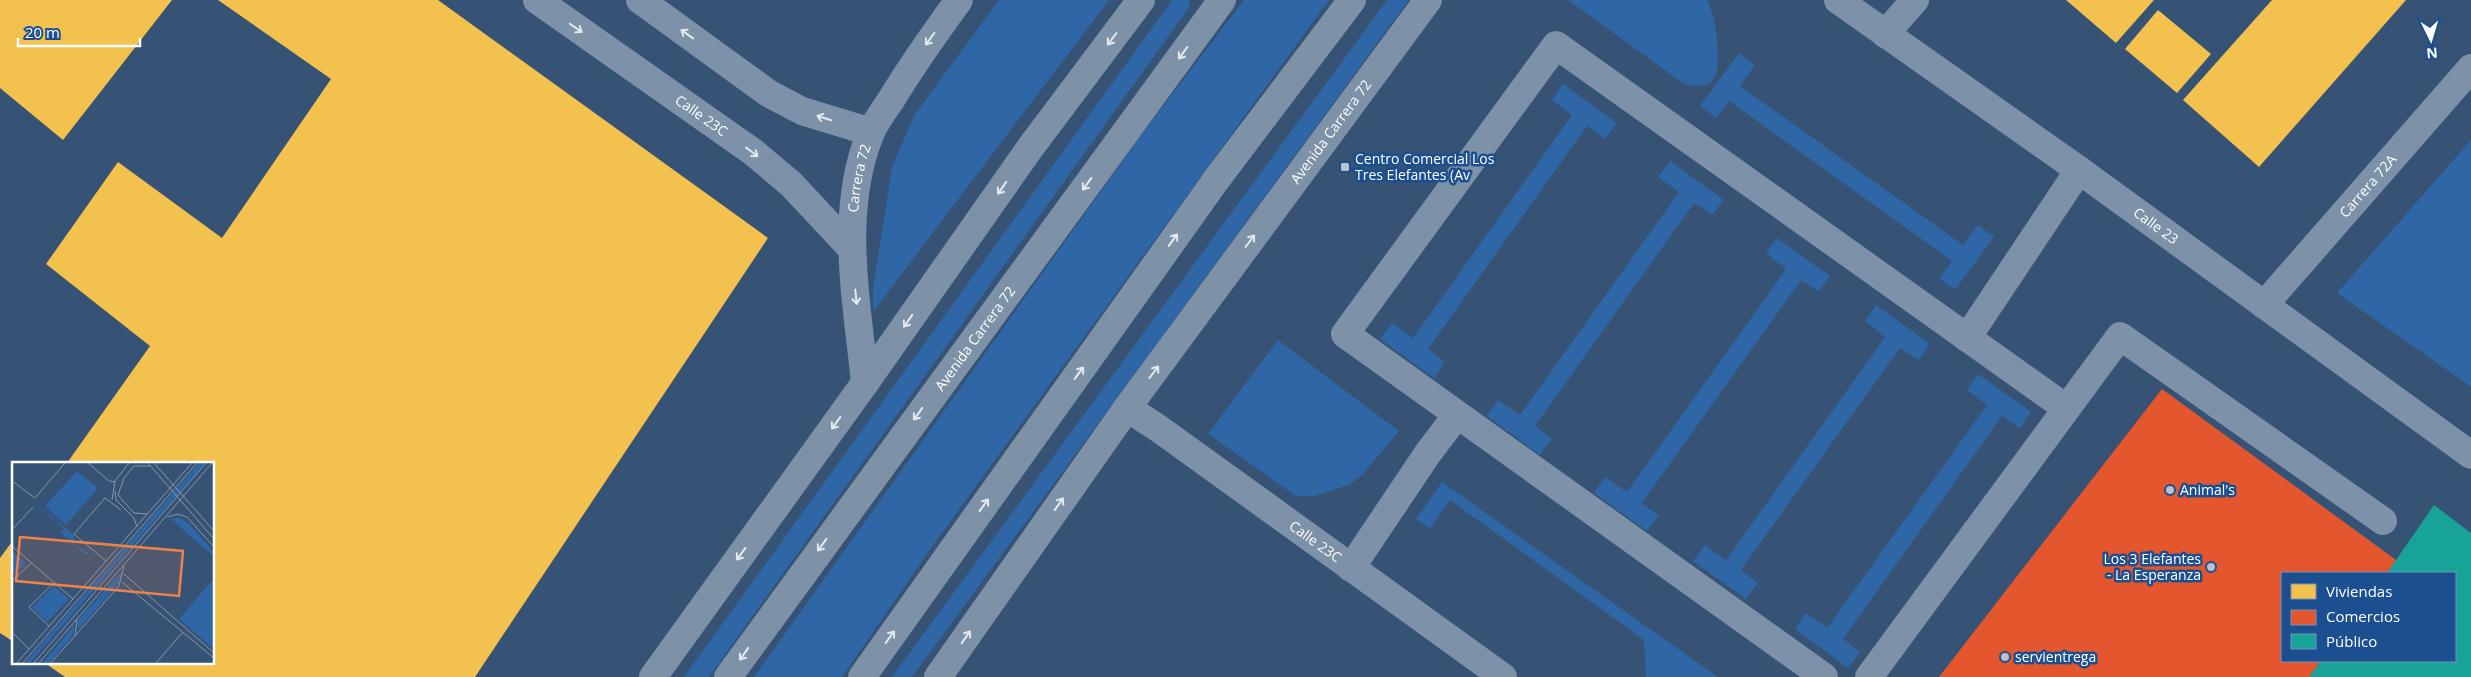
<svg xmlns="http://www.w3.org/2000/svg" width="2471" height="677" font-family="'Open Sans',sans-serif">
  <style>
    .green { fill: #2f66a5 }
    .homes { fill: #f2c14e }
    .shops { fill: #e4572e }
    .public { fill: #17a398 }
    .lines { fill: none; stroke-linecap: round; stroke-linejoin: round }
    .minor { stroke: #7d92a8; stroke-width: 28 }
    .highway { stroke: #7e92a7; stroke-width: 28 }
    .oneway { stroke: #e5e9ee }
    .oneway2 { stroke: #e5e9ed }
    .poi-dot { fill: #b9c2ce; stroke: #1b4f8f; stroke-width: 2 }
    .labels { text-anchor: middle; stroke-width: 5; stroke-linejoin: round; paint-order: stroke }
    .street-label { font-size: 14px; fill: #fff; stroke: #1b4f8f }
    .poi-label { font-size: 14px; fill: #fff; stroke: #1b4f8f; text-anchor: start }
    .inset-road { fill: none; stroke: #8697ac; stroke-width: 1 }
    .view { fill: #ee8249; fill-opacity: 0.15; stroke: #ee8249; stroke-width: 2.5 }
    .inset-edge { fill: none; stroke: #fff; stroke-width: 2.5 }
  </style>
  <rect width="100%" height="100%" fill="#365274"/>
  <!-- green -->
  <path class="green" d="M999,0h110l-236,312v-23l19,-122 23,-53z
    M1172,0h18l-2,9 -479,668h-25z
    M1244,0h85l-398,548 -89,129h-88l387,-542z
    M1387,0h22l-497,677h-20z
    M1568,0h139c9,16 14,55 9,74 -1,3 -4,7 -7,10l-10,2 -15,-2z
    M1739,53l16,12 -15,21 223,159 15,-20 16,12 -39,53 -16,-12 13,-17 -223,-160 -13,17 -16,-12z
    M1563,84l54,39 -12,16 -18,-13 -159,223 17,13 -11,16 -54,-39 12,-16 21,15 159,-223 -20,-15z
    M2471,140v247l-134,-94z
    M1670,161l54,39 -12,15 -18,-12 -159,223 17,13 -12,16 -53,-39 11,-16 22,15 159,-223 -21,-15z
    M1777,238l53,38 -11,16 -18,-12 -159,223 17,13 -12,15 -53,-38 11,-16 22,15 159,-223 -20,-16z
    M1876,305l54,39 -11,16 -19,-12 -159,222 17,13 -12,16 -53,-38 12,-16 21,15 159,-223 -20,-16z
    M1278,340l121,91 -36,43 -14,11 -35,11h-18l-88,-62z
    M1978,374l53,38 -11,16 -18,-12 -159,223 17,13 -12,16 -53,-39 11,-16 21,15 160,-223 -20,-15z
    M1442,482l276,195h-72l-2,-37 -194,-140 -20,29 -14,-10z"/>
  <!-- homes -->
  <path class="homes" d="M0,0h172l-109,140 -63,-52z
    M218,0h220l330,238 -293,439h-410l-20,-14h169v-200h-147l83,-117 -104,-82 72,-102 104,76 109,-159z
    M2066,0h88l-38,43z
    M2272,0h134l-147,167 -76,-67z
    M2158,10l53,44 -34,39 -52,-44z
    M14,539v103l-14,-9v-75z"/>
  <!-- shops -->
  <path class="shops" d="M2162,389l234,171 -9,13h-105v88h39l-12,16h-370z"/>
  <!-- public -->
  <path class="public" d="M2434,505l37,28v144h-162l12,-16h134v-88h-68z"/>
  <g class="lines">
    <!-- minor -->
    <g class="minor">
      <path id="s1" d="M537,0l216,152 38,32 60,64"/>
      <path d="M640,0l128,93 34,18 69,21"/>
      <path id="s2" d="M1838,0l241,170 392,285"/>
      <path d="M1885,34l30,-34"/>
      <path id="s3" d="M2264,305l207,-237"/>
      <path d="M1967,338l112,-168"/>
      <path id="s4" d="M865,383c-8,-82 -27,-172 6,-251 5,-11 13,-22 20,-32 21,-35 44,-67 68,-100"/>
      <path id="s5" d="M1127,408l31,20 345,249"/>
      <path d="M1351,568l77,-115 29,-38"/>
      <path d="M1824,677l-479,-343 211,-289 510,363"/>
      <path d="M1869,677l251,-341 263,185"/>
    </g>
    <!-- highway -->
    <g class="highway">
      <path d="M653,677l212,-294 165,-235 111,-148"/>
      <path id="s6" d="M728,677l494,-677"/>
      <path d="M862,677l354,-497 136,-180"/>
      <path id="s7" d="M938,677l189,-269 301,-408"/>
    </g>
  </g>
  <!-- one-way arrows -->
  <defs><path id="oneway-shaft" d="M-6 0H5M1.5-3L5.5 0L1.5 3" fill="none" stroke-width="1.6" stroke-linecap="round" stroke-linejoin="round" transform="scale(1.25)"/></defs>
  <g class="oneway">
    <use href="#oneway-shaft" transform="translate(576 28) rotate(35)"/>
    <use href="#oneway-shaft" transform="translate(687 34) rotate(-144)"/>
    <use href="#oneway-shaft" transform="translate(930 39) rotate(126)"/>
    <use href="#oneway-shaft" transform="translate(824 118) rotate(-162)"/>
    <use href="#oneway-shaft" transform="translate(752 152) rotate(37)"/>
    <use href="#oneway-shaft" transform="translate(856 297) rotate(84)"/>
  </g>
  <g class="oneway2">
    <use href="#oneway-shaft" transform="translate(1112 39) rotate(127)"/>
    <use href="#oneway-shaft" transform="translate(1183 53) rotate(126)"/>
    <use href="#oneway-shaft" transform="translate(1087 184) rotate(126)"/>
    <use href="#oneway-shaft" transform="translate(1002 188) rotate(125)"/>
    <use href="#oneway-shaft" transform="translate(1173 240) rotate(-54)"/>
    <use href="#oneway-shaft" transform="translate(1250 241) rotate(-53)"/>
    <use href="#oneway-shaft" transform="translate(908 321) rotate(125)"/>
    <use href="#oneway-shaft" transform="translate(1154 372) rotate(-53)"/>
    <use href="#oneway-shaft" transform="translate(1079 373) rotate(-54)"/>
    <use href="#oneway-shaft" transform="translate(918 414) rotate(126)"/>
    <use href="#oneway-shaft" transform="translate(836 423) rotate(126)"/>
    <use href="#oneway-shaft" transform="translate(1059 504) rotate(-55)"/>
    <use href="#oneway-shaft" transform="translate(984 505) rotate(-54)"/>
    <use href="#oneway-shaft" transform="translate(822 545) rotate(126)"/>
    <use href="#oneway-shaft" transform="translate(741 554) rotate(126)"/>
    <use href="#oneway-shaft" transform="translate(890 637) rotate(-54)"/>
    <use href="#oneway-shaft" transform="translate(966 637) rotate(-55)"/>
    <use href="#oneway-shaft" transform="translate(744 654) rotate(125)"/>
  </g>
  <!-- markers -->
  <g class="poi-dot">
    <rect x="1340" y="162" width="10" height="10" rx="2.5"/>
    <circle cx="2170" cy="490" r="5"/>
    <circle cx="2211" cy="567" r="5"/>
    <circle cx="2005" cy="657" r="5"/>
  </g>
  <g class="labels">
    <!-- street labels -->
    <g class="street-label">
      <text dy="5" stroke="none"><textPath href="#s1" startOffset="201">Calle 23C</textPath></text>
      <text dy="5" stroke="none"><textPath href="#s7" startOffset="672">Avenida Carrera 72</textPath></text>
      <text dy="5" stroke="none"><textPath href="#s4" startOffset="206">Carrera 72</textPath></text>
      <text dy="5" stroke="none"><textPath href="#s3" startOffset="158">Carrera 72A</textPath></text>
      <text dy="5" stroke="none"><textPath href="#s2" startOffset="390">Calle 23</textPath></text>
      <text dy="5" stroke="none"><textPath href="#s6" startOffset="419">Avenida Carrera 72</textPath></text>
      <text dy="5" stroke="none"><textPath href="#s5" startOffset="231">Calle 23C</textPath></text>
    </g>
    <!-- poi labels -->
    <g class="poi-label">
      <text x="1355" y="164">Centro Comercial Los<tspan x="1355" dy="16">Tres Elefantes (Av</tspan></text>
      <text x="2180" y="495">Animal's</text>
      <text x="2201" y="564" text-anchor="end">Los 3 Elefantes<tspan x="2201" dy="16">- La Esperanza</tspan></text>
      <text x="2015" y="662">servientrega</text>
    </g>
  </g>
  <!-- overview -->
  <g transform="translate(12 462)">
    <rect width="202" height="202" fill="#365274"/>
    <path d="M187,1h6l-176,201h-5zM65,9l21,17 -32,37 -21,-19zM18,37l44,36v9l14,9 -2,2 -25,-22 3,-4zM167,56l8,4 27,30v5l-43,-38zM0,89l14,12 -14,13zM111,108l-4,13 -41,47v-10zM202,116v71l-35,-30zM42,124l15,13 -22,23 -15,-15zM63,162l-2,11 -23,27 -8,2z" fill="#2f66a5"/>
    <path class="inset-road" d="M76,1l21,18 6,1M136,1l66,76M142,1l60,68M0,19l23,17 30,-35M103,29l1,9 18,18 3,9M100,38l3,-19 14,-18M135,52l-13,-1 -16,-18 6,-17 10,-12h16M155,55l11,-3 9,3 27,30M0,68l21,-23M0,84l61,53M94,99l-32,-27 31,-36 16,12M112,112l90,79M0,119l19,-18M110,120l92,76M37,164l-20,-19 26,-25M0,170l17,17M63,174l2,-16M4,202l176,-201M10,202l175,-201M21,202l173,-201M26,202l174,-201M38,202l69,-78 5,-20M143,202l28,-32"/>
    <path class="view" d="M8,75l163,14 -4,45 -163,-15z"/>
    <rect width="202" height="202" class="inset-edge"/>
  </g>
  <!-- legend -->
  <rect x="2281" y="572" width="175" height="90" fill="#1b4f8f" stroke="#7695bc"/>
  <rect x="2291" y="584" width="25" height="15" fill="#f2c14e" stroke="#7695bc"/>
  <text x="2326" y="597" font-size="15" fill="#ffffff">Viviendas</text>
  <rect x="2291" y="610" width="25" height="15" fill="#e4572e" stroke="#7695bc"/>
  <text x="2326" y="622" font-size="15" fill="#ffffff">Comercios</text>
  <rect x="2291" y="634" width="25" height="15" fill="#17a398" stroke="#7695bc"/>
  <text x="2326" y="647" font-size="15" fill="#ffffff">Público</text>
  <!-- north arrow -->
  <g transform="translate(2431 40) rotate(175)" stroke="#1b4f8f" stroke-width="4" paint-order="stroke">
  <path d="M0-4L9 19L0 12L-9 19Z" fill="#ffffff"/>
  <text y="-8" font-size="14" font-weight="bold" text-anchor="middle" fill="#ffffff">N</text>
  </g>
  <!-- scale -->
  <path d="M18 38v8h122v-8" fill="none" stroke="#ffffff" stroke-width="2.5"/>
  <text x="25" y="38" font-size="15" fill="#ffffff" stroke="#1b4f8f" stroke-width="4" paint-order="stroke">20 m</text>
</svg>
